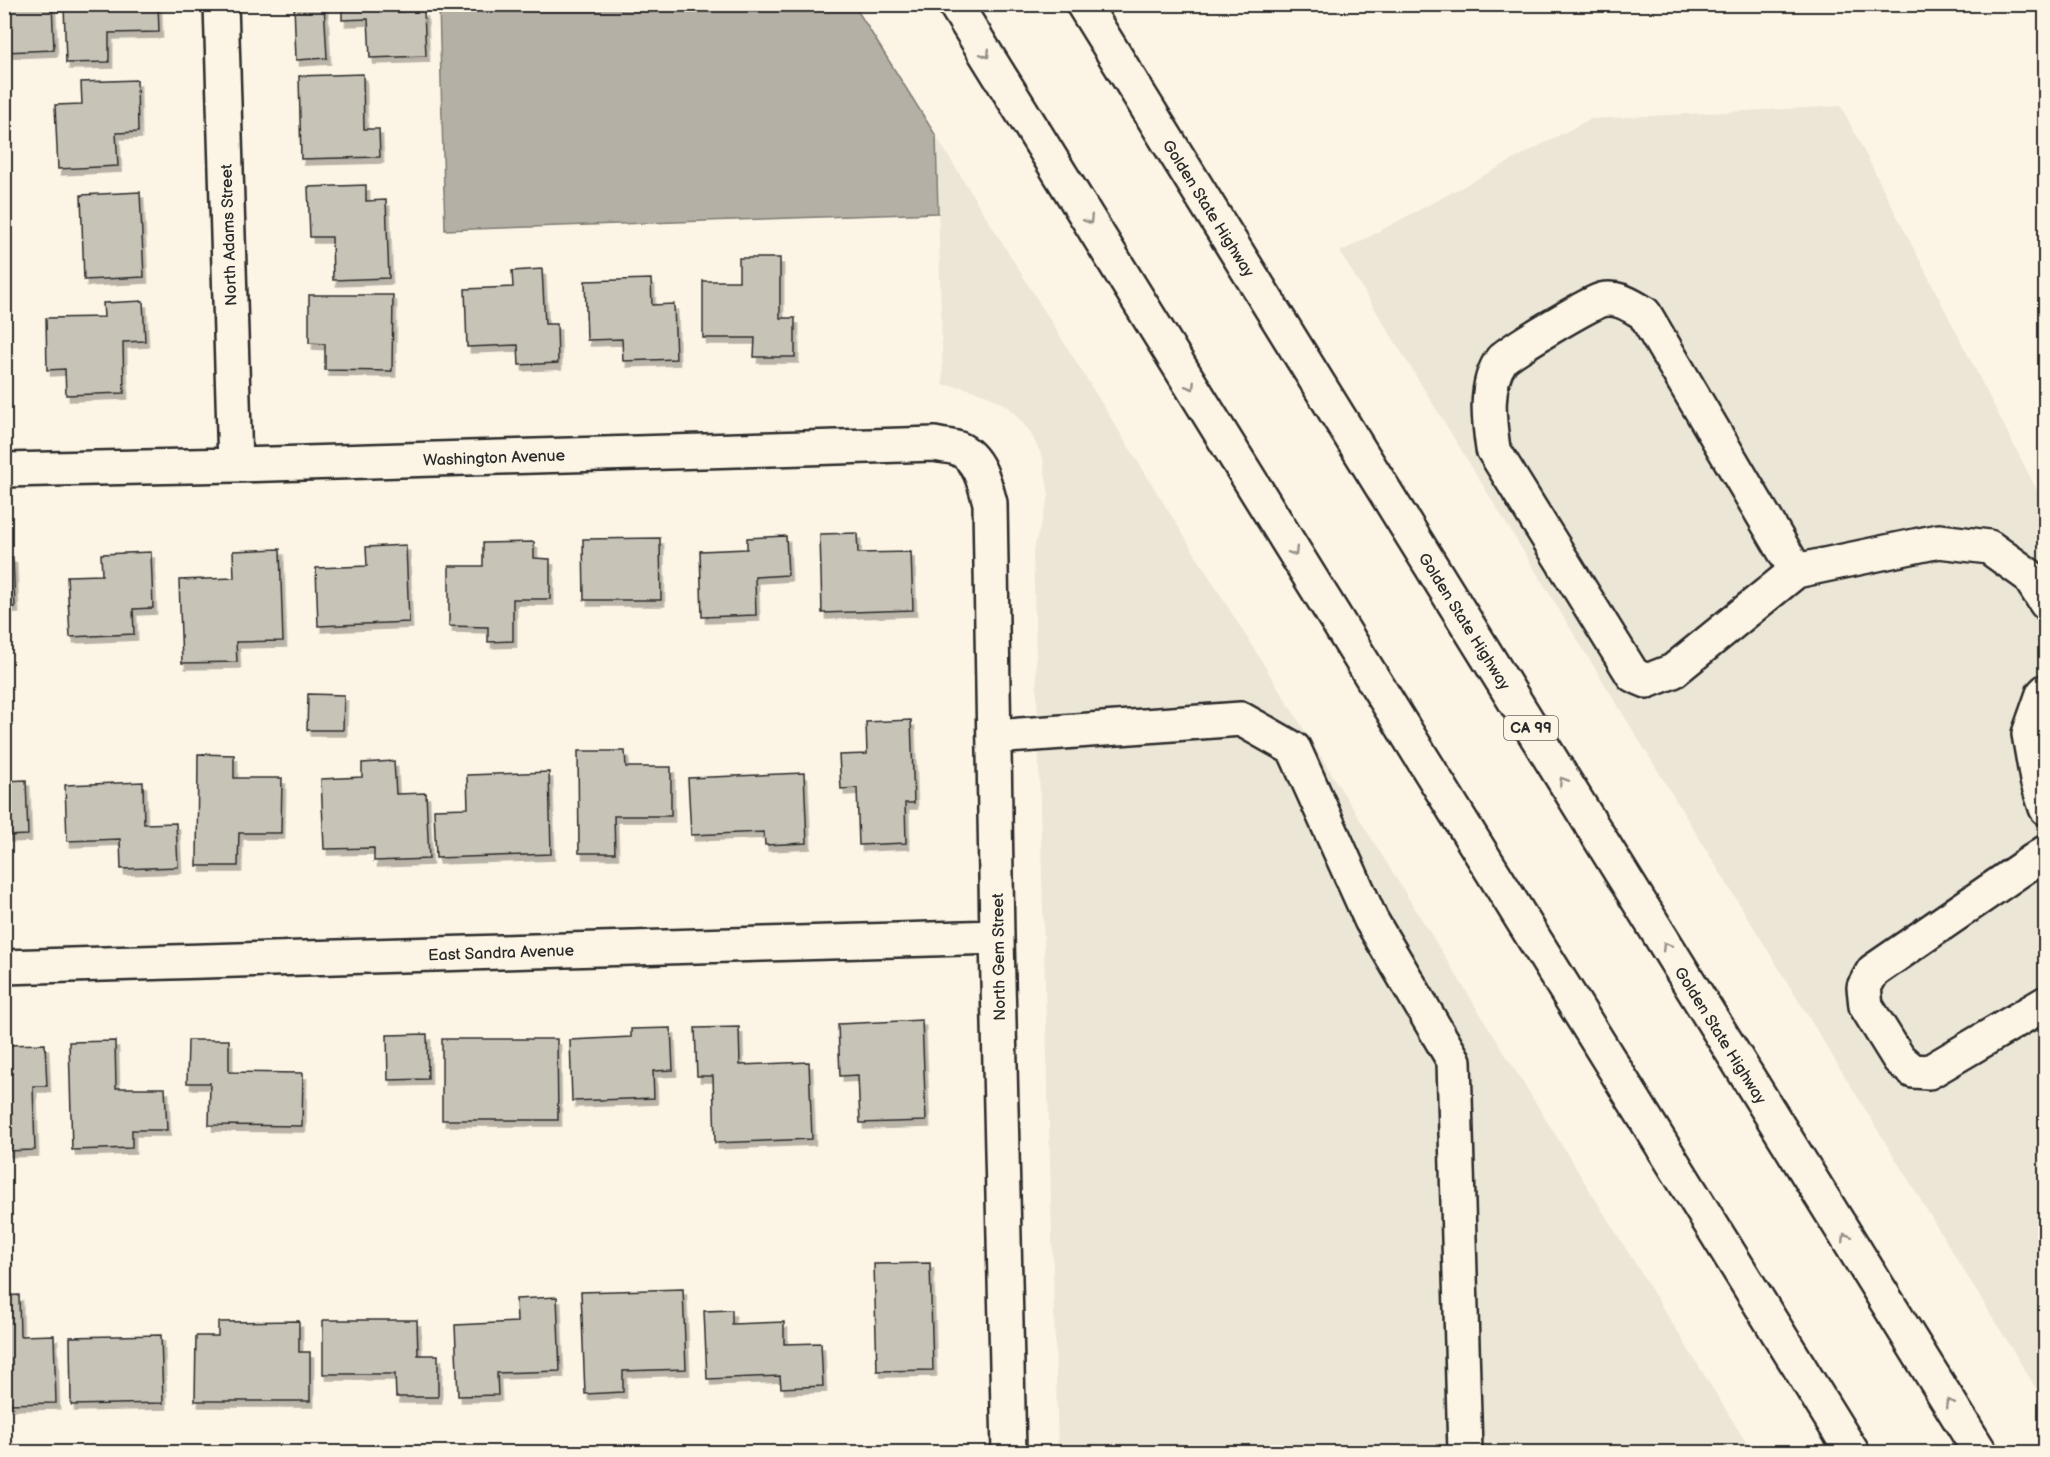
<svg xmlns="http://www.w3.org/2000/svg" width="2050" height="1457" font-family="'Balsamiq Sans',sans-serif">
  <style>
    .built { fill: #ece6d7 }
    .water { fill: #b4b0a5; stroke: #7d7b74; stroke-width: 1.5 }
    .building { fill: #c8c3b7; stroke: #2b2b2b; stroke-width: 1.5; filter: url(#shadow) }
    .lines { fill: none; stroke-linecap: round; stroke-linejoin: round }
    .minor-casing { stroke: #2b2b2b; stroke-width: 38 }
    .highway-casing { stroke: #2b2b2b; stroke-width: 38 }
    .minor { stroke: #fcf5e5; stroke-width: 33 }
    .highway { stroke: #fcf5e5; stroke-width: 33 }
    .oneway { stroke: #949088 }
    .labels { text-anchor: middle; stroke-width: 5; stroke-linejoin: round; paint-order: stroke }
    .shield { fill: #fcf5e5; stroke: #6a6863; stroke-width: 1.5 }
    .shield-label { font-size: 15px; font-weight: bold; fill: #2b2b2b }
    .street-label { font-size: 16px; fill: #2b2b2b; stroke: #fcf5e5 }
  </style>
  <defs>
    <filter id="shadow"><feDropShadow dx="3.5" dy="6" stdDeviation="0" flood-color="#0004"/></filter>
  </defs>
  <rect width="100%" height="100%" fill="#fcf5e5"/>
  <filter id="ink" filterUnits="userSpaceOnUse"><feTurbulence type="fractalNoise" baseFrequency=".0167" numOctaves="2"/><feDisplacementMap in="SourceGraphic" scale="12" xChannelSelector="R" yChannelSelector="G"/><feConvolveMatrix kernelMatrix="1 2 1 2 8 2 1 2 1" color-interpolation-filters="sRGB"/></filter>
  <g filter="url(#ink)">
    <!-- built -->
    <path class="built" d="M1841,106l204,400v897l-705,-1151 250,-133z
      M936,136l816,1316h-694l-25,-900 16,-56 -6,-38 -13,-26 -20,-24 -25,-14 -23,-7 -19,-2z"/>
    <!-- water -->
    <path class="water" d="M439,5h415l82,131 2,77 -493,17z"/>
    <!-- building -->
    <path class="building" d="M4,4h48l2,46 -50,2z
      M158,4l1,28 -50,1v29l-43,1 -2,-58z
      M294,4h30l3,54 -31,2z
      M342,4h56v8l26,-1 2,45 -56,2 -2,-39 -26,1z
      M363,74l1,55h15l1,28 -79,2 -2,-83z
      M137,80l1,52 -22,1 2,33 -60,3 -3,-64 27,-1 -1,-22z
      M366,185v16l20,-1 3,78 -56,2 -1,-43h-22l-2,-50z
      M140,192l4,85 -60,3 -3,-85z
      M739,258h41v60h15v39h-41l1,-19h-52v-57h36z
      M542,269l3,55h12l1,39 -39,2 -1,-20 -51,2 -2,-58 48,-2 -1,-16z
      M651,279l1,26 22,-1 2,55 -53,2 -1,-22 -35,1 -2,-59z
      M309,295h84l-1,76 -67,-1v-26l-16,-1z
      M143,301l2,40 -22,1 1,51 -58,2 -1,-26 -18,1 -1,-52 58,-1 -1,-14z
      M857,533l1,20 53,-1 2,58 -91,3 -2,-79z
      M786,536l2,39 -33,2 1,38 -54,2 -2,-66 47,-2v-11z
      M660,538l1,62h-77l-1,-61z
      M534,542v16l16,1v40h-37v42l-25,1v-15l-39,-1v-60h34v-23z
      M406,545l3,77 -91,4 -2,-58 51,-2 -1,-19z
      M280,549l3,92 -47,1 1,20 -55,1 -3,-83 55,-2 -1,-27z
      M151,552l2,56 -20,1 1,25 -64,3 -3,-61 35,-1 -1,-21z
      M13,557l2,50h-11v-49z
      M308,694l36,1 -1,35h-36z
      M911,720l3,83h-9l1,40 -47,2 -2,-57 -16,1 -2,-34 28,-1 -1,-32z
      M578,751h47l1,16h45v49h-57l1,37h-36z
      M198,754l36,1v23h48l-1,55h-42l-1,33h-41z
      M394,761l2,33 30,-1 3,66 -55,2v-13l-50,1 -3,-70 41,-2v-14z
      M549,772l2,82 -115,4 -2,-49 34,-1 -1,-33z
      M804,773l3,70 -42,2 -1,-13 -73,3 -3,-57z
      M26,780l2,55 -24,1v-55z
      M143,782l1,42 32,-1 2,44 -57,2 -1,-30 -53,2 -2,-56z
      M922,1020l4,101 -66,2 -2,-48 -18,1 -2,-52z
      M739,1027l1,38 69,-3 3,77 -97,4 -2,-67h-16l-2,-48z
      M671,1028l2,42 -20,1 1,27 -82,3 -2,-61 61,-3v-8z
      M427,1034l1,45 -40,1 -1,-45z
      M442,1039h115l1,81h-116z
      M188,1040h41v32l74,1 -1,53 -93,-1 1,-42h-23z
      M115,1041l1,47h49l2,42h-35v18l-60,2 -3,-108z
      M45,1044l2,42h-14l2,64 -31,1v-71h4l-2,-35z
      M930,1263l3,107 -56,1 -3,-107z
      M683,1289l3,80 -63,2v21l-38,2 -4,-102z
      M19,1295l1,41 34,-1 2,68 -52,1v-108z
      M557,1297l3,74 -63,2 1,22 -40,1 -3,-71 62,-3 -1,-23z
      M732,1310v14l52,-2v22l37,-1 2,43 -42,2 -1,-12 -73,3 -3,-68z
      M323,1320h94l1,35h20v42h-42l-1,-23h-72z
      M299,1321v31h11v49h-115l1,-65h22v-14z
      M161,1335l2,68 -92,2 -1,-68z"/>
    <g class="lines">
      <!-- minor casing -->
      <g class="minor-casing">
        <path id="minor" d="M221,4l14,461
          M4,470l231,-5 700,-21c7,2 17,2 24,5 20,9 26,35 31,54l7,434 12,515
          M1796,571l-152,-258c-14,-8 -26,-17 -43,-13 -8,1 -95,53 -99,59 -18,25 -13,62 -9,90l140,226 14,6 26,-10 123,-100 143,-30 50,6 39,28 18,28
          M2046,691l-3,3 -14,40 8,46 9,28
          M994,737l247,-18 53,30 77,171 83,141 11,391
          M2046,852l-173,119 -9,16 2,19 33,53 14,12 16,1 117,-69
          M4,967l993,-30"/>
      </g>
      <!-- highway casing -->
      <g class="highway-casing">
        <path id="highway" d="M955,4l897,1448
          M1083,4l897,1448"/>
      </g>
      <!-- minor -->
      <use href="#minor" class="minor"/>
      <!-- highway -->
      <use href="#highway" class="highway"/>
    </g>
    <!-- one-way arrows -->
    <defs><path id="oneway-chevron" d="M-2-3.5L2.5 0L-2 3.5" fill="none" stroke-width="1.6" stroke-linecap="round" stroke-linejoin="round" transform="scale(1.5)"/></defs>
    <g class="oneway">
      <use href="#oneway-chevron" transform="translate(986 54) rotate(58)"/>
      <use href="#oneway-chevron" transform="translate(1089 220) rotate(58)"/>
      <use href="#oneway-chevron" transform="translate(1191 386) rotate(58)"/>
      <use href="#oneway-chevron" transform="translate(1294 552) rotate(58)"/>
      <use href="#oneway-chevron" transform="translate(1563 781) rotate(-122)"/>
      <use href="#oneway-chevron" transform="translate(1666 946) rotate(-122)"/>
      <use href="#oneway-chevron" transform="translate(1846 1237) rotate(-122)"/>
      <use href="#oneway-chevron" transform="translate(1949 1403) rotate(-122)"/>
    </g>
  </g>
  <g class="labels">
    <!-- shield labels -->
    <rect class="shield" x="1504" y="716" width="54" height="24" rx="4.5"/>
    <g class="shield-label">
      <text x="1531" y="733">CA 99</text>
    </g>
    <!-- street labels -->
    <g class="street-label">
      <text transform="translate(1209 208) rotate(58)" y="6">Golden State Highway</text>
      <text transform="translate(228 235) rotate(-92)" y="6">North Adams Street</text>
      <text transform="translate(494 457) rotate(-2)" y="6">Washington Avenue</text>
      <text transform="translate(1465 621) rotate(58)" y="6">Golden State Highway</text>
      <text transform="translate(501 952) rotate(-2)" y="6">East Sandra Avenue</text>
      <text transform="translate(998 957) rotate(-91)" y="6">North Gem Street</text>
      <text transform="translate(1721 1035) rotate(58)" y="6">Golden State Highway</text>
    </g>
  </g>
  <!-- margin -->
  <rect width="2050" height="1457" fill="none" stroke="#fcf5e5" stroke-width="24"/>
  <rect x="12" y="12" width="2026" height="1433" fill="none" stroke="#2b2b2b" stroke-width="2" filter="url(#ink)"/>
</svg>
